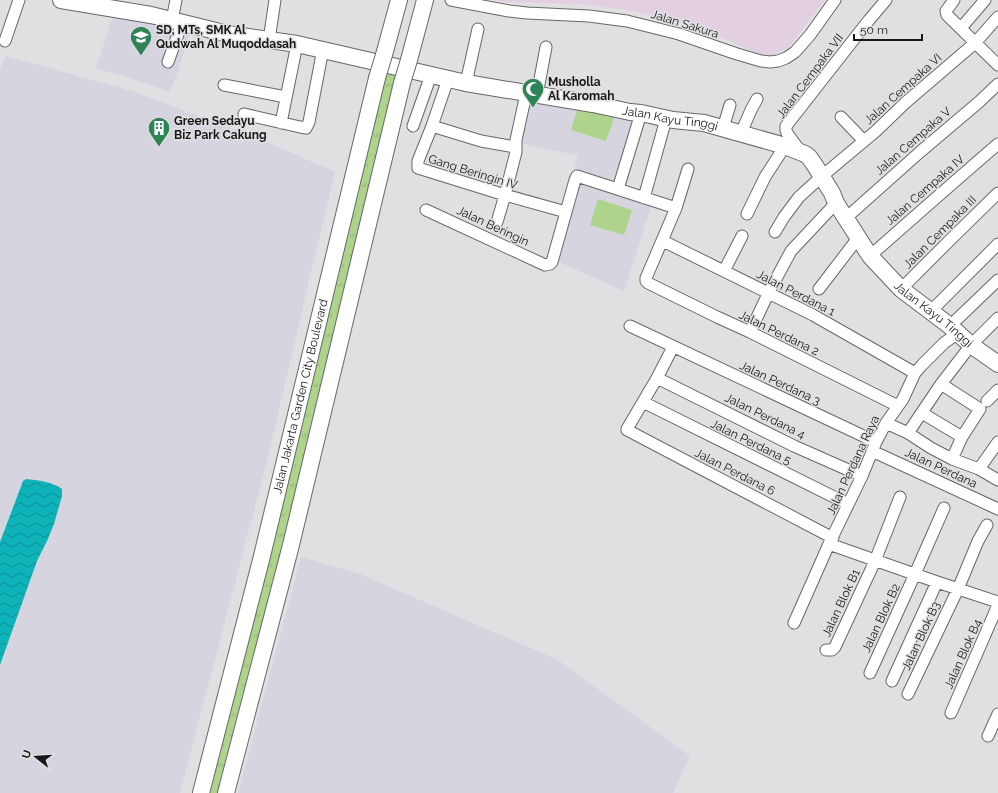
<svg xmlns="http://www.w3.org/2000/svg" width="998" height="793" font-family="Raleway,sans-serif">
  <style>
    .commercial { fill: #e2d0e1 }
    .built { fill: #d5d4df }
    .grass { fill: url(#grass-tufts) }
    .pitch { fill: #aed48c }
    .water { fill: url(#water-waves) }
    .lines { fill: none; stroke-linecap: round; stroke-linejoin: round }
    .street-casing { stroke: #676769; stroke-width: 13 }
    .secondary-casing { stroke: #676769; stroke-width: 18 }
    .street { stroke: #fff; stroke-width: 11 }
    .secondary { stroke: #fff; stroke-width: 16 }
    .secondary-bridge-casing { stroke: #676769; stroke-width: 18; stroke-linecap: butt }
    .secondary-bridge { stroke: #fff; stroke-width: 16 }
    .labels { text-anchor: middle; stroke-width: 3; stroke-linejoin: round; paint-order: stroke }
    .street-label { font-size: 12px; fill: #181819; stroke: #e0e0e3 }
    .poi-label { font-size: 12px; font-weight: bold; fill: #181819; stroke: #e0e0e3; text-anchor: start }
  </style>
  <defs>
    <pattern id="grass-tufts" width="24" height="20" patternUnits="userSpaceOnUse"><rect width="24" height="20" fill="#aed48c"/><path d="M3 7l-1-3M5 7V3M7 7l1-3M15 17l-1-3M17 17v-4M19 17l1-3" fill="none" stroke="#95b578"/></pattern>
    <pattern id="water-waves" width="16" height="10" patternUnits="userSpaceOnUse"><rect width="16" height="10" fill="#0db3b8"/><path d="M0 5q4-4 8 0t8 0" fill="none" stroke="#0c9195"/></pattern>
  </defs>
  <rect width="100%" height="100%" fill="#e0e0e3"/>
  <!-- commercial -->
  <path class="commercial" d="M496,0h329l-37,48 -21,9 -84,-35 -45,-10 -56,-8 -78,-2z"/>
  <!-- built -->
  <path class="built" d="M117,4l32,5 -3,14 22,5 4,-15 22,7 -17,54 -8,18 -30,-11 -43,-13z
    M6,56l126,35 126,47 77,34 -34,143 -33,142 -88,336h-180v-724z
    M523,94l114,19 -21,69 -42,-12 4,-14 -65,-15z
    M574,173l80,24 -30,94 -74,-33z
    M301,557l59,17 198,86 132,96 -17,37h-435z"/>
  <!-- grass -->
  <path class="grass" d="M380,66l25,6 -179,721h-25z"/>
  <!-- pitch -->
  <path class="pitch" d="M578,107l36,11 -8,23 -35,-11z
    M598,199l34,11 -8,25 -34,-10z"/>
  <!-- water -->
  <path class="water" d="M26,479c11,1 27,3 36,10v7l-8,28 -7,17 -10,20 -37,104v-123l23,-61z"/>
  <g class="lines">
    <!-- street casing -->
    <g class="street-casing">
      <path id="street" d="M451,0l58,11 18,2 62,3 38,5 52,13 58,20 24,7 9,1 8,-1 8,-3 9,-6 15,-17 25,-35
        M954,0l-8,11 1,4 51,50
        M172,20l4,-20
        M961,28l24,-28
        M269,40l6,-40
        M5,41l14,-41
        M168,62l14,-39
        M448,79l-16,47 -14,35v7l87,27 61,17
        M466,83l12,-54
        M224,85l62,12
        M537,95l9,-48
        M244,114l56,13 6,1 3,-6 14,-73
        M841,117l23,24
        M281,123l16,-79
        M413,126l18,-51
        M432,126l49,15 34,6
        M723,128l7,-23
        M741,133l10,-23 6,-11
        M800,151l-13,-18 -1,-3v-4l83,-106 17,-20
        M618,189l23,-76
        M644,198l22,-79
        M676,208l12,-39
        M426,210l119,55 5,-1 2,-2 23,-82 2,-4 99,32 -30,70v3l2,2 69,34 33,15 148,74
        M747,214l18,-37 20,-31
        M846,218l74,-66 59,-50 19,-18
        M497,222l8,-27 11,-43v-12l10,-46
        M775,232l9,-15 15,-20 22,-20 55,-46 29,-28 70,-60 23,-26
        M663,241l150,74 102,58
        M870,256c42,-37 85,-75 128,-112
        M724,271l18,-35
        M819,289l39,-51
        M901,289l50,-50 47,-46
        M931,311l67,-67
        M630,326l246,116
        M950,326l48,-46
        M750,332l19,-40 22,-41 45,-48
        M673,347l-16,31 -30,51v1l206,108
        M657,378l137,68 68,30
        M941,384l39,25 -18,28 -10,22
        M987,401l11,-11
        M643,402l205,102
        M922,413l40,24
        M886,423l22,10 23,15 21,11 27,10 19,11
        M908,433l33,-49 30,-39 27,-27
        M872,451l126,58
        M979,469l19,-27
        M829,544l108,38 61,20
        M794,623l35,-79 33,-68 14,-34 10,-19 17,-24 12,-26 7,-8 22,-22 14,-10
        M826,650h6l3,-3 40,-86 25,-64
        M870,673l45,-99 29,-66
        M892,681l45,-99
        M908,694l50,-105 20,-48 9,-16
        M951,713l47,-108
        M988,736l10,-22"/>
    </g>
    <!-- secondary casing -->
    <g class="secondary-casing">
      <g id="secondary">
        <path id="s1" d="M61,0l90,15 77,19 69,10 169,39 127,21 37,8 11,1 32,7 31,3 81,23 20,8 4,3 5,7 18,29 4,10 34,53 31,33 49,37 21,19 27,19"/>
        <path d="M384,55l15,-55"/>
        <path d="M409,60l16,-60"/>
        <path id="s2" d="M201,793l61,-237 115,-478"/>
        <path d="M226,793l64,-244 112,-466"/>
      </g>
    </g>
    <!-- street -->
    <use href="#street" class="street"/>
    <!-- secondary -->
    <use href="#secondary" class="secondary"/>
    <!-- secondary-bridge casing -->
    <g class="secondary-bridge-casing">
      <path id="secondary-bridge" d="M377,78l7,-23
        M402,83l7,-23"/>
    </g>
    <!-- secondary-bridge -->
    <use href="#secondary-bridge" class="secondary-bridge"/>
  </g>
  <!-- icons -->
  <defs>
    <g id="school-pin" transform="scale(1.15)"><path d="M0 17L-7.5 6A9.5 9.5 0 1 1 7.5 6Z" fill="#2e8457" stroke="#e0e0e3"/><path d="M0-5L7-2L0 1L-7-2ZM-4 1L0 2.5L4 1V4Q0 6-4 4Z" fill="#fff"/></g>
    <g id="mosque-pin" transform="scale(1.15)"><path d="M0 17L-7.5 6A9.5 9.5 0 1 1 7.5 6Z" fill="#2e8457" stroke="#e0e0e3"/><path d="M3.5-4.9A6 6 0 1 0 3.5 4.9A5 5 0 1 1 3.5-4.9Z" fill="#fff"/></g>
    <g id="building-pin" transform="scale(1.15)"><path d="M0 17L-7.5 6A9.5 9.5 0 1 1 7.5 6Z" fill="#2e8457" stroke="#e0e0e3"/><path d="M-4-6H4V6H1V3H-1V6H-4ZM-2.5-4.3h1.7v1.8h-1.7ZM.8-4.3h1.7v1.8H.8ZM-2.5-1h1.7V.8h-1.7ZM.8-1h1.7V.8H.8Z" fill="#fff"/></g>
  </defs>
  <g fill-rule="evenodd">
    <use href="#school-pin" x="141" y="37"/>
    <use href="#mosque-pin" x="533" y="89"/>
    <use href="#building-pin" x="159" y="128"/>
  </g>
  <g class="labels">
    <!-- street labels -->
    <g class="street-label">
      <text transform="translate(685 24) rotate(17)" y="4">Jalan Sakura</text>
      <text transform="translate(810 76) rotate(-53)" y="4">Jalan Cempaka VII</text>
      <text transform="translate(903 89) rotate(-42)" y="4">Jalan Cempaka VI</text>
      <text dy="4" stroke="none"><textPath href="#s1" startOffset="621">Jalan Kayu Tinggi</textPath></text>
      <text transform="translate(913 141) rotate(-41)" y="4">Jalan Cempaka V</text>
      <text transform="translate(473 172) rotate(17)" y="4">Gang Beringin IV</text>
      <text transform="translate(925 190) rotate(-41)" y="4">Jalan Cempaka IV</text>
      <text transform="translate(493 226) rotate(25)" y="4">Jalan Beringin</text>
      <text transform="translate(940 232) rotate(-45)" y="4">Jalan Cempaka III</text>
      <text transform="translate(796 293) rotate(27)" y="4">Jalan Perdana 1</text>
      <text dy="4" stroke="none"><textPath href="#s1" startOffset="969">Jalan Kayu Tinggi</textPath></text>
      <text transform="translate(779 333) rotate(26)" y="4">Jalan Perdana 2</text>
      <text transform="translate(780 383) rotate(25)" y="4">Jalan Perdana 3</text>
      <text dy="4" stroke="none"><textPath href="#s2" startOffset="409">Jalan Jakarta Garden City Boulevard</textPath></text>
      <text transform="translate(765 416) rotate(26)" y="4">Jalan Perdana 4</text>
      <text transform="translate(751 442) rotate(26)" y="4">Jalan Perdana 5</text>
      <text transform="translate(853 465) rotate(-65)" y="4">Jalan Perdana Raya</text>
      <text transform="translate(941 468) rotate(25)" y="4">Jalan Perdana</text>
      <text transform="translate(735 472) rotate(27)" y="4">Jalan Perdana 6</text>
      <text transform="translate(841 603) rotate(-65)" y="4">Jalan Blok B1</text>
      <text transform="translate(881 618) rotate(-65)" y="4">Jalan Blok B2</text>
      <text transform="translate(921 636) rotate(-65)" y="4">Jalan Blok B3</text>
      <text transform="translate(963 654) rotate(-66)" y="4">Jalan Blok B4</text>
    </g>
    <!-- poi labels -->
    <g class="poi-label">
      <text x="156" y="34">SD, MTs, SMK Al<tspan x="156" dy="14">Qudwah Al Muqoddasah</tspan></text>
      <text x="548" y="86">Musholla<tspan x="548" dy="14">Al Karomah</tspan></text>
      <text x="174" y="125">Green Sedayu<tspan x="174" dy="14">Biz Park Cakung</tspan></text>
    </g>
  </g>
  <!-- north arrow -->
  <g transform="translate(36 757) rotate(287)" stroke="#e0e0e3" stroke-width="3" paint-order="stroke">
  <path d="M0-3L7 15L0 10L-7 15Z" fill="#181819"/>
  <text y="-6" font-size="11" font-weight="bold" text-anchor="middle" fill="#181819">U</text>
  </g>
  <!-- scale -->
  <path d="M854 34v6h68v-6" fill="none" stroke="#181819" stroke-width="2"/>
  <text x="860" y="34" font-size="12" fill="#181819" stroke="#e0e0e3" stroke-width="3" paint-order="stroke">50 m</text>
</svg>
